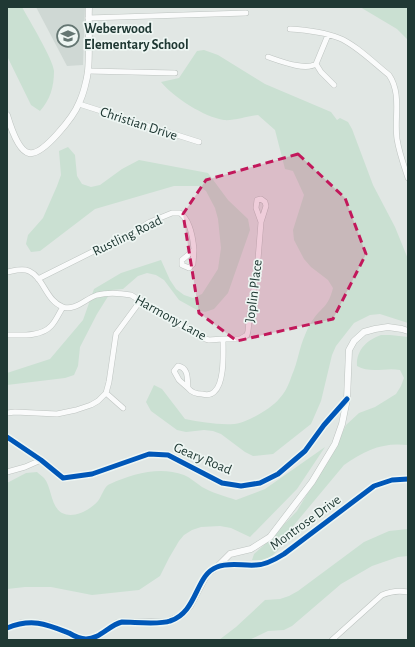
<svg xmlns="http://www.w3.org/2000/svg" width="415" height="647" font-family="'Alegreya Sans',sans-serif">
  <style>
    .built { fill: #cfd8d4 }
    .green { fill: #cae0d2 }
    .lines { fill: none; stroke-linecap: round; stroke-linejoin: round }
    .minor-casing { stroke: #bec4c1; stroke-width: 6 }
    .tertiary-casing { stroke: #bec4c1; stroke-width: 7 }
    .minor { stroke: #fafbfb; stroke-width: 5 }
    .tertiary { stroke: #fafbfb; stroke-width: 6 }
    .cycleway-casing { stroke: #eef6f3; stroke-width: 8 }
    .cycleway { stroke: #0057b8; stroke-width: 5 }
    .marked { fill: #c2185b; fill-opacity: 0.2; stroke: #c2185b; stroke-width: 3; stroke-dasharray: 8 5; stroke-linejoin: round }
    .labels { text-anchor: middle; stroke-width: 3.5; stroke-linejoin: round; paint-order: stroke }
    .poi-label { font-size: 14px; font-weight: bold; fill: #203934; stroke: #eef6f3; text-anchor: start }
    .street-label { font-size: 14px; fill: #203934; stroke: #eef6f3 }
  </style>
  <rect width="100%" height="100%" fill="#e1e7e4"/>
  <!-- built -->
  <path class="built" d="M36,7h49l-2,58 -16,1z"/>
  <!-- green -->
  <path class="green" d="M7,7h15c7,13 31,52 32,64 0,16 -4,29 -14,40l-9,-6 -24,-49z
    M360,7h48v33l-11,-11z
    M204,50l14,5 47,29 66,28 6,8 3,-2 8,4 4,7 21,56 22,42 13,32v64l-28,-9 -10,1 -16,8 -18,23 -4,9 -11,46 -10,23 -38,30 -20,2 -8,-4 -24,-18 -8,-3 -9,-1 -18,2 -9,-2 -26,-19 -5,-9 8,-17 8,4 23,30c16,3 32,6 49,5 12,-1 37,-15 45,-25 6,-6 10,-15 13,-24 6,-13 7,-27 13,-40 2,-5 4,-10 7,-14 10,-15 16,-13 21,-33l-5,-8 -17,-13 -7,-8 -10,-19 -1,-10 11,-35 -11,-24 -8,-2 -10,-39 -17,-15c-10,1 -25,6 -34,5 -20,-3 -51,-23 -63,-38l18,-4 18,-27z
    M68,147l7,8 2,21 5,8 9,3 9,-2 22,-16 17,-9 69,13 20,27 20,19 2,11 -22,63 -14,16 -9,3 -8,-2 -18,-10 -15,-20 -8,-5 -9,-2 -9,3 -15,13 -11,1 -15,24 -17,33 -2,19 -4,9 -9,3 -58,7v-12l43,-14 33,-39 11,-31 27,-16 40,-13 9,20 6,9 8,6 9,3 9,-4 16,-25 3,-21 -3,-29 -3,-11 -9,-17 -7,-5h-25l-79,23 -55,42 -9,1 -5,-8 2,-9 15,-17 14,-32 4,-11 -2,-24z
    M381,335h9l18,2v108c-25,-3 -43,5 -64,20l-55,66 -10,18 -7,7 -8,4h-12l2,-6 9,-8 34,-35 42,-71 7,-15 13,-12 16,-6 21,-13 5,-8 3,-8 -4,-8c-14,-3 -29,4 -43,-4 -1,-16 10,-26 24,-31z
    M325,447l-28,42 -47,48 -19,-9 -11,-2 -19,1 -9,3 -8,5 -5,6 -10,17 -9,18 -21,14 -47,5 -41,-8h-26l-18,2v-106l19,-10 11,-1c2,2 5,4 7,6 8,9 6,28 18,35 12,6 28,-3 36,-12 4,-5 6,-15 12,-17 23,-10 49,-18 74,-9 7,3 12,8 18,12 10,6 23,9 34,13l29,-11z
    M408,529v27l-10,1 -26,9 -31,18 -49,42 -8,4 -16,1 -19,9h-30l17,-13 29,-27 15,-1 9,-3 9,-5 66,-49 25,-11z"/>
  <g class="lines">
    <!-- minor casing -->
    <g class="minor-casing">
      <path id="minor" d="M88,18l158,-5
        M290,29c16,1 34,3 49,9 16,6 36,26 50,37 13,19 5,43 8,64 2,13 7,27 11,39
        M268,57c12,4 37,14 48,7
        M316,64l12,-29
        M316,64l5,8 13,13
        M88,71l87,2
        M79,104l120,38
        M194,250l-1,14 -4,4 -7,-3v-5z
        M7,272c6,-1 15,-4 22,-1 15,7 17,30 34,36 12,4 22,-8 34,-12 11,-3 23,-2 34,0l71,43 7,2 14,-1c0,13 2,44 -9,53 -3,3 -8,3 -12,2 -6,0 -10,-1 -14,-6
        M38,279l58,-29 31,-14 23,-14 22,-9h8c10,7 13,25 14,37
        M7,335c13,0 34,2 44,-9 5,-5 8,-13 12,-19
        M223,339h17l7,-4 1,-4 2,-20 7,-39 4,-50 5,-16 -1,-4 -4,-3 -4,1 -1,8 5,14
        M178,366c11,2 9,13 10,22l-9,-8 -5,-9z
        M106,393l17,15
        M7,413l8,-1 42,2 19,-4 15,-5 7,-4 8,-8 3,-11 7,-48 25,-34
        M7,437l34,23 22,18 29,-4 57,-20 19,1 54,28 19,3 19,-3 18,-9 27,-23 19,-26 23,-26
        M7,472l18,-5 16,-7
        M217,567c14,-4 27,0 41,-2 9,-1 18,-6 26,-11l90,-68 18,-6 16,-1
        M332,640l50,-45c9,-4 16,-5 26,-3"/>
    </g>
    <!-- tertiary casing -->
    <g class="tertiary-casing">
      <path id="tertiary" d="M7,115c3,10 11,36 22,38 14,3 45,-37 50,-50 4,-8 8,-23 9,-32 2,-21 0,-43 1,-64
        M7,628l14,-5h18l10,2 31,13 9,1 11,-4 17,-12 10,-1h40l13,-6 10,-10 17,-32 10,-7 13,-13 21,-5 19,-12 42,-55 23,-38 7,-20 5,-25 2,-49 5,-9 10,-9 11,-3 13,-2 14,2 6,2"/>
    </g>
    <!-- minor -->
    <use href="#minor" class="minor"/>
    <!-- tertiary -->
    <use href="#tertiary" class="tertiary"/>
    <!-- cycleway casing -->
    <g class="cycleway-casing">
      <path id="cycleway" d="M7,437l34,23 22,18 29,-4 57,-20 19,1 54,28 19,3 19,-3 18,-9 27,-23 19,-26 23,-26
        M7,628c25,-10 39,-4 62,5 5,3 11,6 17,6 14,0 23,-14 36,-17 13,0 37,3 48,-1 28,-9 25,-46 47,-54 12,-5 26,-1 39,-2 10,0 20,-6 28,-11l90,-68 18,-6 16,-1"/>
    </g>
    <!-- cycleway -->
    <use href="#cycleway" class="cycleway"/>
  </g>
  <!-- marked area -->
  <path class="marked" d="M298,154l47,44 21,56 -33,65 -96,22 -38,-28 -16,-99 23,-34z"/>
  <!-- icons -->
  <defs>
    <g id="school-ring" transform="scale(1.15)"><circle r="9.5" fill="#eef6f3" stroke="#647672" stroke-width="1.5"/><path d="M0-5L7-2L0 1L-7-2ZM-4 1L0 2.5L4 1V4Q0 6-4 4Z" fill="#647672"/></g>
  </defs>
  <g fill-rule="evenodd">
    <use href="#school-ring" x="68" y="36"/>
  </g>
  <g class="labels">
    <!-- poi labels -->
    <g class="poi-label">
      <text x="84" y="33">Weberwood<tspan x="84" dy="16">Elementary School</tspan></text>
    </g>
    <!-- street labels -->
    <g class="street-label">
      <text transform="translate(139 123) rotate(18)" y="5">Christian Drive</text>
      <text transform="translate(127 235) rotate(-26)" y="5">Rustling Road</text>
      <text transform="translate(253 291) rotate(-83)" y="5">Joplin Place</text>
      <text transform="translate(171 317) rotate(29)" y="5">Harmony Lane</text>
      <text transform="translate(203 458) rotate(23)" y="5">Geary Road</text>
      <text transform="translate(305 522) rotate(-36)" y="5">Montrose Drive</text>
    </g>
  </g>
  <!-- border -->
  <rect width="415" height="647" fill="none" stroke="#203934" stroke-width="16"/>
</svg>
